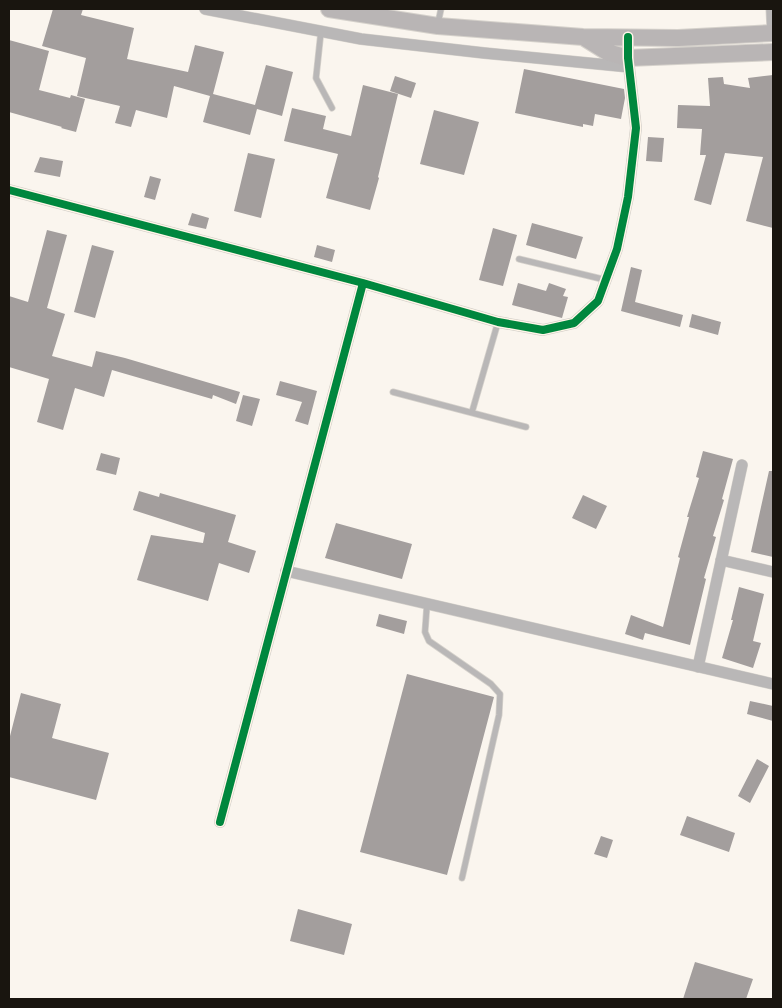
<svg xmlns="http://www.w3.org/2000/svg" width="782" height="1008" font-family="Raleway,sans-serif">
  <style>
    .building { fill: #a39e9d }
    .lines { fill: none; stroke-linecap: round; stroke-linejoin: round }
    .service-casing { stroke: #d5d1cb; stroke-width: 7 }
    .minor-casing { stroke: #d5d1cb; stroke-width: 12 }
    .secondary-casing { stroke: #d5d1cb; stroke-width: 18 }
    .service { stroke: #b9b7b7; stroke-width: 5.5 }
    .minor { stroke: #b9b7b7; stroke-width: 11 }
    .secondary { stroke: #b9b5b5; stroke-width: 16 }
    .cycleway-casing { stroke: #fff6e9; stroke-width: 11 }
    .cycleway { stroke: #00873e; stroke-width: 8 }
  </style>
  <rect width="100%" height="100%" fill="#faf5ee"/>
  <!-- building -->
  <path class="building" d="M53,9h30l-2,6 53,13 -7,31 61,13 7,-27 29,7 -11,42 42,11 11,-40 27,7 -11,44 -25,-7 -7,26 -47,-13 7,-26 -36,-10 -7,32 -31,-8 -5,17 -16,-4 5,-17 -43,-10 9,-38 -44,-12z
    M9,40l40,11 -10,39 31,8 1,-3 14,4 -9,33 -15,-4 1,-1 -53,-15z
    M524,69l100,20 1,9 -4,21 -26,-5 -2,12 -10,-2v3l-68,-14z
    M773,75v153l-27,-7 17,-64 -38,-4 -14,52 -17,-5 12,-45h-6l2,-26 -25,-1 1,-23 32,1 -2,-28 15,-1 1,7 26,4 -2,-10z
    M395,76l21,7 -5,15 -21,-7z
    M363,85l35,9 -20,83 1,1 -9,32 -44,-12 12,-44 -54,-13 8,-33 34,8 -3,13 28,7z
    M434,110l45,12 -15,53 -44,-11z
    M648,137l16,1 -2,24 -16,-1z
    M248,153l27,6 -14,59 -27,-7z
    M40,157l23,4 -3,16 -26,-5z
    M150,176l11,3 -6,21 -11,-3z
    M192,213l17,5 -3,11 -18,-4z
    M532,223l51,14 -7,22 -50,-14z
    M493,228l24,7 -14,51 -24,-6z
    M47,230l20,5 -20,73 18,6 -13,42 40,11 4,-16 29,7 115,34 -4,12 -23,-9 -1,4 -100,-29 -8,27 -29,-9 -12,42 -26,-8 12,-43 -40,-12v-71l19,6z
    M92,245l22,6 -19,67 -21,-6z
    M317,245l18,5 -3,12 -18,-5z
    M631,267l11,3 -7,32 48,13 -3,12 -59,-16z
    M518,283l28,8 3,-8 17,6 -3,7 5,1 -6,21 -50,-13z
    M692,314l29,8 -3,13 -29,-8z
    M280,381l37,10 -9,34 -13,-4 7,-19 -26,-7z
    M243,395l17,4 -8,27 -16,-5z
    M703,451l30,8 -11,40 2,1 -11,36 3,1 -12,41 2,1 -16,66 -45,-12 -2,7 -18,-6 6,-19 32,12 17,-69 -2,-1 11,-40h-2l12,-39 -3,-1z
    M101,453l19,5 -4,17 -20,-5z
    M769,471h4v86l-22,-5z
    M139,491l20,6 1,-4 76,22 -8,27 28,9 -7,22 -30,-10 -11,38 -71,-21 14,-45 52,8 2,-10 -72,-23z
    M583,495l24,11 -11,23 -24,-11z
    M336,523l76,21 -10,35 -77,-21z
    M739,587l25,7 -11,47 8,2 -8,25 -31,-10 11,-38h-2z
    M379,614l28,7 -3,13 -28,-8z
    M407,674l87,23 -47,178 -87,-23z
    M21,693l40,11 -9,34 57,15 -13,47 -87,-23v-37z
    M750,701l23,5v15l-26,-7z
    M757,759l12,7 -19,37 -12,-7z
    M687,816l48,17 -6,19 -49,-17z
    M601,836l12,4 -6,18 -13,-4z
    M298,909l54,15 -8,31 -54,-14z
    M695,962l58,17 -7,20h-63z"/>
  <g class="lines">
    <!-- service casing -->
    <g class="service-casing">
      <path id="service" d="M769,9l1,22
        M438,23l3,-14
        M321,31l-5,47 16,30
        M519,259l87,21
        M393,392l133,35
        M472,412l26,-90
        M427,604l-2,28 4,9 62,43 9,10 -1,21 -37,163"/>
    </g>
    <!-- minor casing -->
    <g class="minor-casing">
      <path id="minor" d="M205,9l156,30 123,14 145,14
        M9,190l354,93 135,39 45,8 31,-7 24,-22 19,-52 11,-52 8,-69 -8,-70v-21
        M721,560l52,12
        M286,571l487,113
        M698,667l44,-202
        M220,822l143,-539"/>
    </g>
    <!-- secondary casing -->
    <g class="secondary-casing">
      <path id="secondary" d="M329,9l109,17 145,11 95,1 95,-5
        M583,37l24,15 21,6 145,-6"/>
    </g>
    <!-- service -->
    <use href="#service" class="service"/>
    <!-- minor -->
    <use href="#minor" class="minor"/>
    <!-- secondary -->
    <use href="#secondary" class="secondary"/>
    <!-- cycleway casing -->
    <g class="cycleway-casing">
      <path id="cycleway" d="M9,190l354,93 135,39 45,8 31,-7 24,-22 19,-52 11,-52 8,-69 -8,-70v-21
        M220,822l143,-539"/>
    </g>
    <!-- cycleway -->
    <use href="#cycleway" class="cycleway"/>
  </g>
  <!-- border -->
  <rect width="782" height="1008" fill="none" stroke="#19150f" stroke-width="20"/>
</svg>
